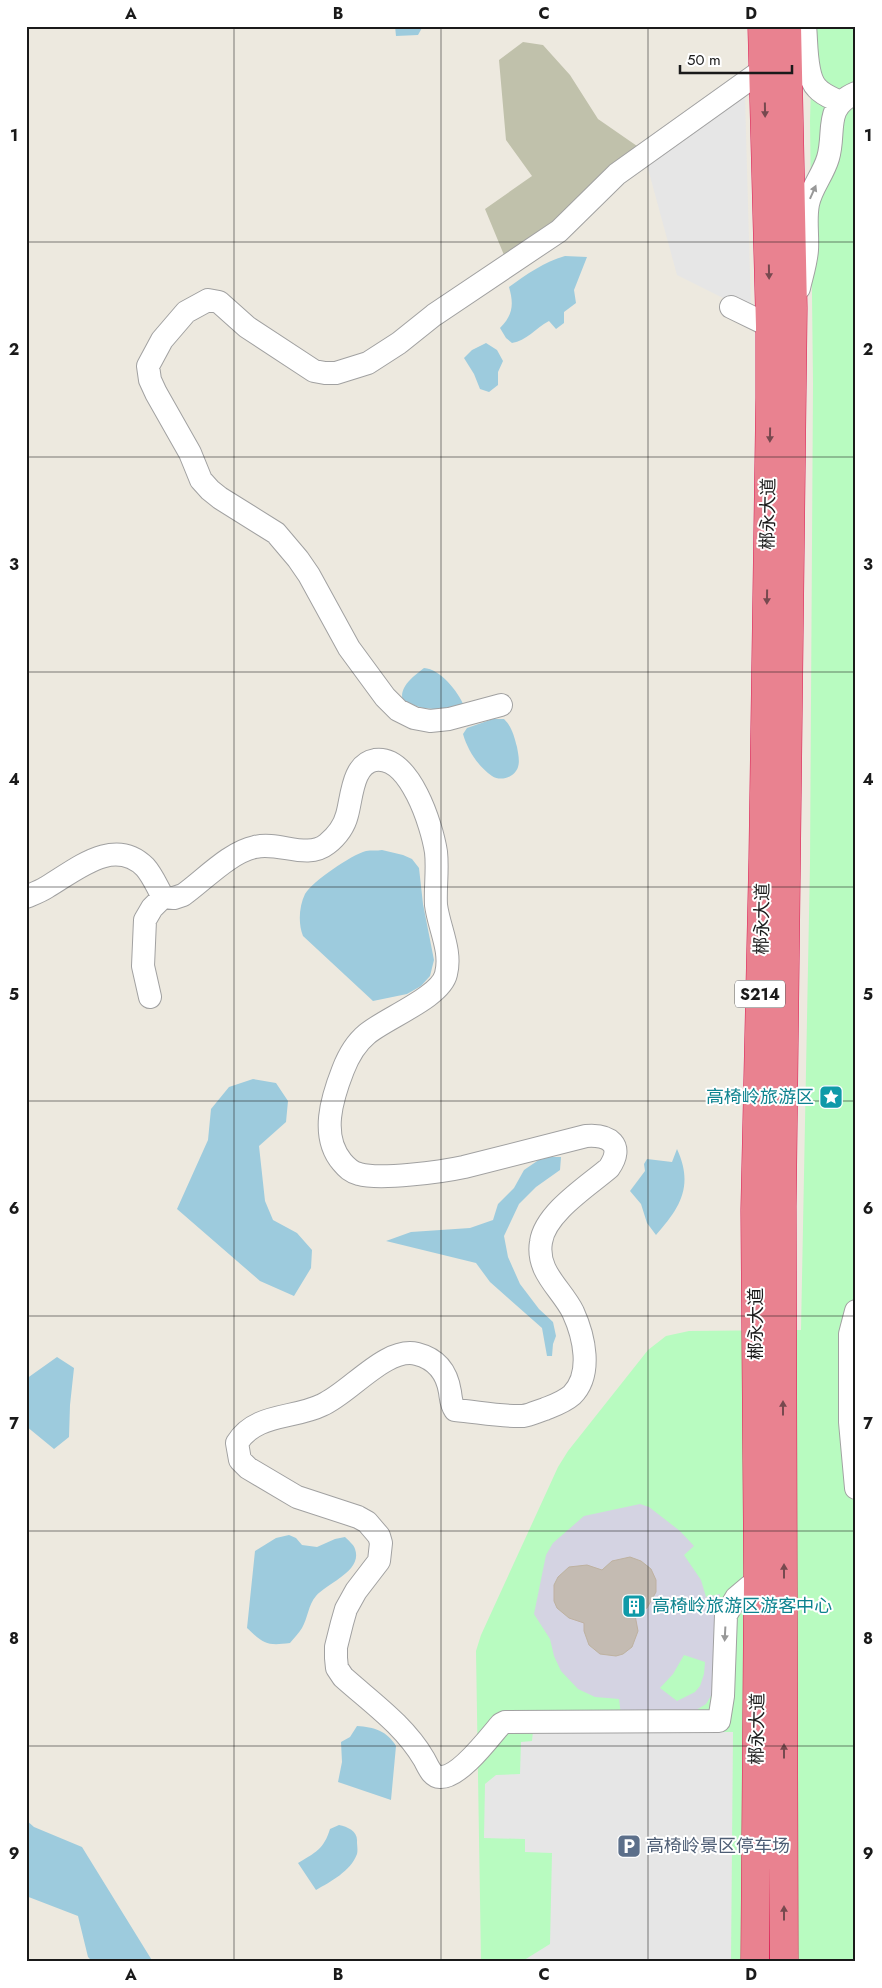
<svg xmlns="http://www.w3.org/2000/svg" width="882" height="1988" font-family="Jost,'Noto Sans SC',sans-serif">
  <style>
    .construction { fill: #c0c1ab }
    .park { fill: #b8fbc0 }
    .parking { fill: #e6e6e6 }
    .plaza { fill: #d4d3e2; fill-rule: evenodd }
    .water { fill: #9dcbdd }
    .building { fill: #c4bbb2; stroke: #bfb0a1 }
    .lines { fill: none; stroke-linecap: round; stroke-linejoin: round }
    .minor-casing { stroke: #a1a1a1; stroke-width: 24 }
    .highway-casing { stroke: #db1c54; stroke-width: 29 }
    .minor { stroke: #fff; stroke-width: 22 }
    .highway { stroke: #e98290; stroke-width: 28 }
    .oneway { fill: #77494f }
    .oneway2 { fill: #989898 }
    .grid { fill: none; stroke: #1a1a1a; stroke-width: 1; stroke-opacity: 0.55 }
    .labels { text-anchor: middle; stroke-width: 4; stroke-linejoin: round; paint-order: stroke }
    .shield { fill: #fff; stroke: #5f5f5f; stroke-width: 1 }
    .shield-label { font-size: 16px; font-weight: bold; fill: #1a1a1a }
    .street-label { font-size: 18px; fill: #1a1a1a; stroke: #fff }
    .culture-label { font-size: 18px; fill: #0d838f; stroke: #fff; text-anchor: end }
    .service-label { font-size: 18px; fill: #4e5e75; stroke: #fff; text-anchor: start }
    .neatline { fill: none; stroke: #1a1a1a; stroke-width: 2 }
    .grid-label { font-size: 16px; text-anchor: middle; font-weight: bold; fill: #1a1a1a }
  </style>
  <rect width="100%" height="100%" fill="#ede9df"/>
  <!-- construction -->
  <path class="construction" d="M523,42l20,3 27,30 28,44 39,27 -84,78 -49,31 -19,-46 47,-33 -26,-36 -7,-80z"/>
  <!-- park -->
  <path class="park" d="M810,26h46v1936h-375l-5,-311 5,-16 77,-168 10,-16 80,-101 18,-14 23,-5 112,-1 9,-467 3,-480 -3,-262 2,-73z"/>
  <!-- parking -->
  <path class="parking" d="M745,96l6,216 -74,-37 -30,-110z
    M533,1731l200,1 -2,230h-210l29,-18 2,-91 -27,-1v-13l-41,-1 1,-54 11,-9 24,-1 1,-32 11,-1z"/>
  <!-- plaza -->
  <path class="plaza" d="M640,1504l9,3 31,24 14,15 -10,9 17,25 5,17 14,-3 -6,97 -8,13 -13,8 -72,3 -2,-16 -24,-2 -17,-8 -17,-18 -7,-15 -4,-17 -16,-25 12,-59 7,-12 31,-27zM630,1557l11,4 10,8 5,11v12l-9,16 -14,6 5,17 -6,16 -9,7 -7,2 -16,-2 -11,-9 -5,-14v-10l-15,-3 -12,-10 -3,-7v-16l4,-8 11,-10 18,-2 15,5 10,-9zM684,1655l21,7 -1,12 -4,12 -5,6 -18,9 -17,-13 13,-14z"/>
  <!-- water -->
  <path class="water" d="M395,26h28l-5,9 -22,1z
    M565,256l22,1 -13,33 2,13 -12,9v11l-8,6 -7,-8c-13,7 -23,20 -37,22l-6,-5 -6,-10c13,-13 14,-24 9,-41 18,-13 35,-25 56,-31z
    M486,343l11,7 6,11 -5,11v13l-9,7 -9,-3 -6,-15 -10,-16 8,-8z
    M424,668c16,1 34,23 40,38l-9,5 -32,-3 -20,-6c-5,-15 11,-26 21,-34z
    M493,719h11c8,8 10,17 13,28 1,6 3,14 1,20 -3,10 -17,15 -26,9 -14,-10 -24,-25 -29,-42l4,-6z
    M382,850l21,5 9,4 7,9 4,36 11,56 -4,16 -9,10 -14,8 -34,7 -70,-65c-5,-12 -4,-30 2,-42 8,-13 46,-39 61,-43 5,-1 11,0 16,-1z
    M253,1079l23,4 12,18 -2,21 -27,24 6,55 8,19 24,13 15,17 -1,18 -17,28 -34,-15 -83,-72 31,-69 3,-31 18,-22z
    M677,1149c17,37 3,59 -21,86l-9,-12 -6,-19 -11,-13 15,-20 -1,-7 3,-5 25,3z
    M543,1157h18l-1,13 -24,17 -17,17 -15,32 4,21 12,27 19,25 14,13 3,14 -3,8 -1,12h-5l-5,-28 -52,-46 -14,-19 -90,-22 25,-9 59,-4 23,-8 5,-16 16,-16 10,-18z
    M57,1357l17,11 -4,37 -1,32 -15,12 -28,-23v-47z
    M289,1535l7,3 6,7 15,2 18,-8 10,-2c3,3 9,8 10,12 8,22 -28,34 -39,47 -8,9 -8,22 -14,32 -3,5 -8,10 -12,15 -23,3 -26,1 -43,-15l8,-77 21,-13z
    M357,1726c17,1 30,5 39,20l-5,54 -53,-18 4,-20 -1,-20 9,-5z
    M26,1820l8,7 48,20 71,115h-60l-5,-5 -10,-41 -52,-20z
    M339,1825c9,2 19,6 18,17 0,3 1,8 0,12 -6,17 -27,28 -41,36l-18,-27c17,-10 26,-14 32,-34z"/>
  <!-- building -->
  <path class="building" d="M630,1557l11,4 10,8 5,11v12l-9,16 -12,7 3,16 -6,16 -9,7 -7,2 -16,-2 -11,-9 -5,-14v-8l-15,-5 -12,-10 -3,-7v-16l4,-8 11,-10 18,-2 15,5 10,-9z"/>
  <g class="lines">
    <!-- minor casing -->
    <g class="minor-casing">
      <path id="minor" d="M805,26c2,17 0,50 12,62 6,7 15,10 23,14
        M799,288c3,-13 7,-25 8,-38 1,-15 -2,-31 1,-46 3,-16 15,-29 20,-46 8,-27 -5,-51 28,-65
        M731,307l39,19
        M501,705l-52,14 -19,2 -16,-3 -16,-8 -13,-13 -36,-49 -40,-73 -11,-16 -22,-26 -56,-35 -10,-8 -9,-10 -11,-27 -34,-60 -6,-13 -2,-14 14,-26 24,-28 22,-12 11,2 28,25 67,44 11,2h11l32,-10 31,-20 35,-28 125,-84 58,-57 147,-105
        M26,897c7,-3 15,-6 21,-10 29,-17 67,-51 98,-20 8,9 12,20 18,30l11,1 9,-3c21,-15 47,-43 72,-48 24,-6 52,13 72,-3 10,-8 17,-17 20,-29 5,-17 5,-51 28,-55 35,-5 57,66 61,92 2,18 -1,36 0,53 3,23 16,46 10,69 -5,23 -60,44 -79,60 -11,9 -19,23 -24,36 -11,28 -23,66 -1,92 5,6 9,10 17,12 21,6 82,-2 105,-7l122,-31c23,-2 39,9 23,32 -21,18 -64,45 -68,74 -5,30 20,46 32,70 11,24 20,62 -1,83 -8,7 -17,10 -27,14 -7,2 -14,6 -22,7 -22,1 -45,-4 -68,-6 -4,-6 -4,-11 -5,-18 -3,-19 -13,-33 -33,-38 -31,-8 -67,39 -95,51 -28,14 -67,8 -85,38l3,17 8,8 49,29 61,20 9,5 12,14 2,7 -2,18 -23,30 -10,18 -4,14 -6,24v11l1,10 6,9c29,26 61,48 81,82 4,7 8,19 17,18 19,0 48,-39 60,-53l4,-2 214,-1 4,-25 3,-81 10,-17 13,-11 9,-3
        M150,997l-7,-31 2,-46 7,-12 11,-11
        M856,1311l-6,23v88l6,66"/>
    </g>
    <!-- highway casing -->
    <g class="highway-casing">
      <path id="highway" d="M755,1962l3,-378 -3,-374 8,-351 7,-461v-72l-8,-300
        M784,1962l-2,-756 11,-898 -6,-282"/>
    </g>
    <!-- minor -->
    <use href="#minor" class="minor"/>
    <!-- highway -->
    <use href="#highway" class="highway"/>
  </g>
  <!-- one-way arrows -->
  <defs><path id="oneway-solid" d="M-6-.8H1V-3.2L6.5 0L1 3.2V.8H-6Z" transform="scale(1.25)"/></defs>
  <g class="oneway">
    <use href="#oneway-solid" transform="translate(765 110) rotate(89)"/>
    <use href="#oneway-solid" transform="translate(769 272) rotate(89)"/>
    <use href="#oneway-solid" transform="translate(770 435) rotate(91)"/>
    <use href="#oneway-solid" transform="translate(767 597) rotate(91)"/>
    <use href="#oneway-solid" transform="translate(783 1408) rotate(-90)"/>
    <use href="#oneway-solid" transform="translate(784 1571) rotate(-90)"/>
    <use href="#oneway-solid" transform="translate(784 1751) rotate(-90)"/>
    <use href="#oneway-solid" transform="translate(784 1913) rotate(-90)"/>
  </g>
  <g class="oneway2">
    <use href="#oneway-solid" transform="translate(813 192) rotate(-66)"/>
    <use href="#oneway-solid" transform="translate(725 1634) rotate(93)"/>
  </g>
  <!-- grid -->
  <path class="grid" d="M234,26v1936M441,26v1936M648,26v1936M26,242h830M26,457h830M26,672h830M26,887h830M26,1101h830M26,1316h830M26,1531h830M26,1746h830"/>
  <!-- icons -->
  <defs>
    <g id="sight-square" transform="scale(1.25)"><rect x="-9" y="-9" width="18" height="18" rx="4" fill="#0f9aa8" stroke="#fff"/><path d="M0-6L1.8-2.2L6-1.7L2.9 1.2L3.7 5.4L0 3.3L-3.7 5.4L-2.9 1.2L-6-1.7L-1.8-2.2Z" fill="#fff"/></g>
    <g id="building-square" transform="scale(1.25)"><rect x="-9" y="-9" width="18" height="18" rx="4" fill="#0f9aa8" stroke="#fff"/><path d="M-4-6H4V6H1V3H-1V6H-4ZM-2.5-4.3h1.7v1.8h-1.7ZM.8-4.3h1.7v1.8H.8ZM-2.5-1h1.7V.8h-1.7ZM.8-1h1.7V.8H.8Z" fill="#fff"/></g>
    <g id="parking-square" transform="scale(1.25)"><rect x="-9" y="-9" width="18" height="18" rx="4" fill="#5c6f8a" stroke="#fff"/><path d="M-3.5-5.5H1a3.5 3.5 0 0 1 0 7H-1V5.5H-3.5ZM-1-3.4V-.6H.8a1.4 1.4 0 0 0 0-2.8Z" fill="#fff"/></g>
  </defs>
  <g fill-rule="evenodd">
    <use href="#sight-square" x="831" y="1097"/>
    <use href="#building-square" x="634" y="1606"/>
    <use href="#parking-square" x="629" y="1846"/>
  </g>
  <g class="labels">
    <!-- shield labels -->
    <rect class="shield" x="735" y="980.5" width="50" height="27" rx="4"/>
    <g class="shield-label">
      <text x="760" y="1000">S214</text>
    </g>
    <!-- street labels -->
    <g class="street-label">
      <text transform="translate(768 514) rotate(-89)" y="6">郴永大道</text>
      <text transform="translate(762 919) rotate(-89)" y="6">郴永大道</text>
      <text transform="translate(756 1324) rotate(-90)" y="6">郴永大道</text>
      <text transform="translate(757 1729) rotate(-89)" y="6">郴永大道</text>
    </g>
    <!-- culture labels -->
    <g class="culture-label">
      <text x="814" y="1103">高椅岭旅游区</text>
      <text x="652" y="1612" text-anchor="start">高椅岭旅游区游客中心</text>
    </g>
    <!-- service labels -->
    <g class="service-label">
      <text x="646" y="1852">高椅岭景区停车场</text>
    </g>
  </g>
  <!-- border -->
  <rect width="882" height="1988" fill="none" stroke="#ffffff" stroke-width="55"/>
  <!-- scale -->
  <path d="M680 65v8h112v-8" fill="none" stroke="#1a1a1a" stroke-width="2.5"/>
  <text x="687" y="65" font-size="15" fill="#1a1a1a" stroke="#ffffff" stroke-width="4" paint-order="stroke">50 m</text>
  <rect x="28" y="28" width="826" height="1932" class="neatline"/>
  <g class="grid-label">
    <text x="131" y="19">A</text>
    <text x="338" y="19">B</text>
    <text x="544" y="19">C</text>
    <text x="751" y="19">D</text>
    <text x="14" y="141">1</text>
    <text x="868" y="141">1</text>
    <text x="14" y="355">2</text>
    <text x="868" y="355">2</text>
    <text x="14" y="570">3</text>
    <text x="868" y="570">3</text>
    <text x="14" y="785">4</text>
    <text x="868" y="785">4</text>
    <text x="14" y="1000">5</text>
    <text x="868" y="1000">5</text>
    <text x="14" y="1214">6</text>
    <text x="868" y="1214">6</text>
    <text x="14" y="1429">7</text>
    <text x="868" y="1429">7</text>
    <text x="14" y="1644">8</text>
    <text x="868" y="1644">8</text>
    <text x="14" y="1859">9</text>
    <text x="868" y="1859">9</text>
    <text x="131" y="1980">A</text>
    <text x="338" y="1980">B</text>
    <text x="544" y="1980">C</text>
    <text x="751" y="1980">D</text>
  </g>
</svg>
